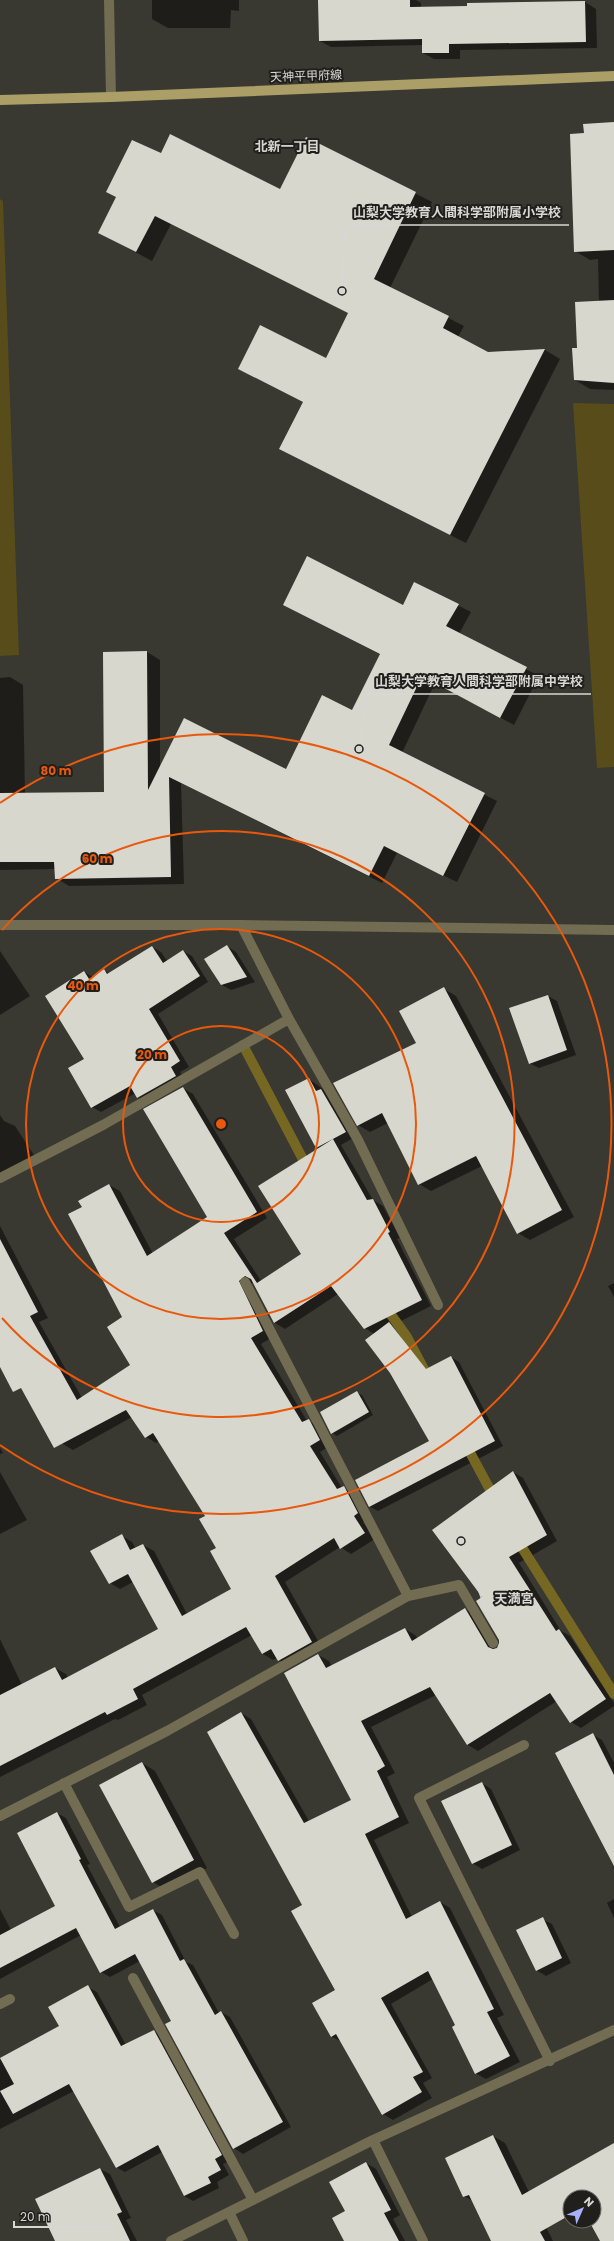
<svg xmlns="http://www.w3.org/2000/svg" width="614" height="2241" font-family="Poppins,'Noto Sans JP',sans-serif">
  <style>
    .green { fill: #574c1a }
    .shadow { fill: #0007 }
    .lines { fill: none; stroke-linecap: round; stroke-linejoin: round }
    .stream { stroke: #766823; stroke-width: 10 }
    .building { fill: #d8d7ce }
    .minor { stroke: #726c52; stroke-width: 10 }
    .major { stroke: #ab9f67; stroke-width: 10 }
    .ring { fill: none; stroke: #e8590c; stroke-width: 2 }
    .labels { text-anchor: middle; stroke-width: 4; stroke-linejoin: round; paint-order: stroke }
    .street-label { font-size: 12px; fill: #d8d7d3; stroke: #201f1c }
    .neighbourhood-label { font-size: 13px; font-weight: bold; fill: #d8d7d3; stroke: #201f1c }
    .centre { fill: #e8590c; stroke: #201f1c; stroke-width: 2 }
    .ring-label { font-size: 12px; text-anchor: middle; font-weight: bold; fill: #e8590c; stroke: #201f1c; stroke-width: 4; stroke-linejoin: round; paint-order: stroke }
    .leader { fill: none; stroke: #d8d7d3; stroke-width: 1.5 }
    .callout-dot { fill: #d8d7d3; stroke: #201f1c; stroke-width: 1.5 }
    .callout-label { font-size: 13px; text-anchor: middle; font-weight: bold; fill: #d8d7d3; stroke: #201f1c; stroke-width: 4; stroke-linejoin: round; paint-order: stroke }
  </style>
  <rect width="100%" height="100%" fill="#393831"/>
  <!-- green -->
  <path class="green" d="M0,199l3,2 16,454 -19,1z
    M573,403l41,1v363l-17,1z"/>
  <!-- shadow -->
  <path class="shadow" d="M152,0h87v11l-8,-1 -1,18h-62l-16,-9z
    M319,0h97l5,3v5l164,-6 11,7 1,39 -137,2v9h-26l-11,-6v-8l-92,2 -11,-6z
    M614,123v267l-24,-1 -15,-9 3,-31 21,-47 -1,-43 -8,1 -15,-9 10,-117z
    M307,138l125,64 -42,86 74,38 -6,11 29,16 58,-3 15,9 -94,184 -170,-86 7,-55 -64,-33 87,-9 23,-47 -178,-89 -19,37 -53,-28 62,-78 120,36z
    M414,583l57,29 -12,22 80,42 -25,49 -79,-42 -33,70 95,48 -40,81 -60,-29 -15,30 -201,-100 3,101 -115,2 -13,-8 -1,-9 -55,1v-192l10,-1 13,8 2,109 80,-1 42,-141 13,8v107l126,3 66,-59 29,-56 -97,-50 119,1z
    M227,946l9,6 19,30 -24,8 -9,-5z
    M152,947l9,5 6,9 16,-10 9,5 16,26 -50,32 31,53 -9,5 5,9 -38,22 -13,-9 -33,18 -9,-5 -7,-48 -1,-87 9,5 11,-7 6,4z
    M0,951l30,45 -30,19z
    M444,989l12,7 118,221 -44,23 -12,-7 -36,-67 -51,25 -12,-7 -31,-61 -18,9 -12,-7 60,-82z
    M548,996l9,5 19,54 -37,13 -10,-5z
    M309,1079l22,16 24,42 -14,8 32,55 10,6 17,32 -3,1 34,67 -38,19 4,3 32,41 22,-12 8,5 44,84 -125,65 -8,-4 -14,-27 74,-39 -56,-107 -9,-6 -27,-34 -53,35 -10,-6 -21,-41 -4,2 23,53 -12,7 46,77 12,5 11,20 -10,6 22,36 12,5 14,26 -5,3 12,17 -24,15 -11,-7 -55,35 37,66 -33,19 -12,-9 -4,2 -10,-6 -11,-19 -110,60 5,10 -29,15 -3,-1 -115,58v-138l22,46 33,-17 11,6 2,4 91,-49 -26,-47 -13,7 -10,-6 12,-47 10,6 4,7 7,-4 11,6 33,63 45,-24 -26,-74 -47,-75 -3,2 -10,-6 -14,-20 -59,33 -10,-6 -63,-121v-97l48,92 -9,4 43,76 50,-33 -8,-48 -41,-109 26,-23 11,6 33,63 56,-36 -26,-130 10,6 74,124 -33,21 27,42 42,-27 17,-105 -3,-2z
    M0,1115l4,6 11,5 19,29 -34,21z
    M614,1283v14l-6,-11z
    M357,1393l5,2 11,20 -36,21 -5,-3z
    M0,1448l3,5 -3,1z
    M0,1472l27,48 -27,14z
    M513,1472l10,6 34,63 -38,22 42,68 9,5 44,67v3l-33,22 -10,-6 -14,-21 -79,50 -10,-6 -32,-50 -65,32 24,46 -8,4 22,46 -35,17 38,77 28,-15 10,6 54,107 -7,3 23,44 -34,17 -11,-6 -19,-47 -23,-47 -42,25 41,74 -9,5 9,15 -39,22 -10,-6 -41,-72 -10,-5 5,-46 -33,-86 -63,-192 10,6 58,102 43,-20 -34,-146 11,6 3,6 73,-38 10,6 3,4 47,-30 10,6 21,35 1,-1 4,-5 -18,-47z
    M593,1735l9,5 12,23v101z
    M142,1763l13,8 52,97 -41,22 -13,-8z
    M482,1783l9,6 29,61 -38,19 -10,-6z
    M57,1813l9,5 24,46 -3,1 33,62 33,-17 9,5 24,47 7,3 26,48 2,-1 9,5 61,110 -48,27 -9,-6 -61,-127 -33,-60 -30,16 -9,-5 -20,-37 -81,44v-70l11,21 45,-24z
    M614,1899v19l-7,-15z
    M542,1919l10,5 19,39 -25,13 -10,-6z
    M88,1987l9,5 29,53 27,-14 9,5 68,125 -7,3 6,11 -12,7 2,6 -26,13 -9,-5 -22,-44 -37,20 -9,-5 -42,-76 -74,38v-69l60,-33z
    M493,2136l12,7 48,98h-60l-20,-40 -9,-5z
    M366,2163l10,6 24,46 -7,4 12,22h-60l1,-29z
    M100,2169l10,5 21,44 -5,2 11,21h-80z"/>
  <g class="lines">
    <!-- stream -->
    <path class="stream" d="M243,1045l65,124
      M384,1305l23,32 19,36
      M465,1443l30,56
      M516,1538l98,156"/>
  </g>
  <!-- building -->
  <path class="building" d="M318,0h92v7l57,-1v-3l118,-2 1,41 -137,2v9h-27v-14l-103,2z
    M614,122v128l-40,2 -4,-118 14,-1 -1,-9z
    M170,134l110,55 26,-52 110,55 -42,87 75,37 -6,12 45,24 57,-3 -95,186 -171,-86 24,-47 -65,-33 22,-44 66,33 22,-45 -193,-97 -19,36 -38,-19 18,-36 -10,-5 26,-52 29,13z
    M614,300v83l-40,-3 -2,-32h5l-2,-46z
    M307,556l96,49 11,-23 45,22 -13,22 81,41 -27,51 -78,-42 -33,69 96,48 -42,83 -59,-30 -15,30 -200,-99 2,100 -116,2 -1,-17h-54v-69l104,-1 -1,-140 44,-1 1,139 36,-72 102,51 36,-74 30,15 28,-56 -97,-49z
    M227,945l20,32 -26,8 -17,-26z
    M152,946l11,17 20,-13 17,26 -51,33 31,52 -9,6 5,9 -39,22 -7,-12 -39,22 -23,-40 16,-9 -39,-63 39,-25 5,8 15,-10 3,5z
    M444,987l118,223 -45,24 -41,-78 -58,29 -36,-72 -25,13 -24,-43 83,-40 -17,-32z
    M548,995l19,55 -38,14 -20,-56z
    M309,1078l7,13 5,-2 25,43 -30,16 -31,-58z
    M183,1087l74,125 -33,21 33,50 44,-29 -43,-68 75,-47 34,61 6,-1 17,33 -2,1 34,67 -58,29 -33,-43 -57,37 -23,-44 -6,-3 -6,5 24,50 -12,7 51,84 7,-3 11,21 -10,6 27,43 7,-3 14,27 -4,3 11,17 -25,16 -6,-11 -59,38 37,66 -34,19 -7,-12 -9,5 -16,-27 -113,62 5,10 -31,16 -2,-3 -105,54v-71l55,-28 7,13 96,-51 -30,-55 -19,10 -19,-33 32,-17 8,16 13,-6 39,72 49,-27 -21,-38 6,-3 -17,-29 6,-3 -52,-83 -8,5 -19,-28 -72,38 -33,-60 -8,4 -13,-25v-128l38,73 -8,4 47,84 53,-35 -23,-38 15,-10 -54,-103 14,-7 -4,-6 31,-17 38,72 60,-39 -64,-108z
    M389,1322l37,47 25,-13 44,85 -126,66 -14,-27 74,-39 -39,-68 -25,-33z
    M357,1391l12,21 -38,22 -11,-22z
    M513,1471l34,64 -38,22 47,74 3,-2 47,70 -36,24 -20,-30 -83,52 -37,-58 -69,34 24,45 -8,5 22,46 -34,17 41,85 34,-18 54,108 -7,3 23,44 -35,18 -23,-47 3,-2 -27,-54 -47,27 42,74 -10,5 9,15 -40,23 -46,-81 -5,3 -19,-34 23,-13 -44,-79 11,-6 -95,-173 34,-20 63,111 47,-23 -67,-127 34,-19 8,14 79,-40 7,13 53,-33 23,39 5,2 4,-1 2,-5v-3l-23,-39 6,-4 -50,-67z
    M593,1733l21,42v91l-59,-113z
    M142,1762l52,98 -42,23 -53,-98z
    M482,1782l30,63 -40,19 -31,-63z
    M57,1812l24,47 -2,1 36,69 38,-20 27,52 4,-2 31,56 6,-4 62,111 -50,27 -68,-125 6,-3 -36,-67 -35,19 -24,-45 -76,40v-33l55,-29 -38,-73z
    M543,1917l19,41 -26,13 -20,-41z
    M88,1985l33,61 33,-16 68,125 -7,4 6,11 -13,7 3,6 -27,13 -26,-51 -42,23 -47,-84 -56,30 -13,-23 14,-7 -14,-26 59,-32 -11,-19z
    M493,2135l29,60 92,-52v98h-14l-11,-20h5v-24h-24v18l-30,17 5,9h-54l-22,-46 -6,2 -18,-39z
    M366,2162l25,48 -7,3 15,28h-55l-12,-23 13,-7 -16,-29z
    M100,2168l22,44 -5,2 13,27h-75l-20,-42z"/>
  <g class="lines">
    <!-- minor -->
    <path class="minor" d="M109,0l2,97
      M0,925h241l373,5
      M241,925l48,94 69,121 80,165
      M0,1178l103,-53 186,-106
      M408,1596l51,-11 34,58
      M524,1745l-105,53 131,263
      M64,1783l65,124 71,-35 34,62
      M0,1816l167,-85 241,-135 -163,-314
      M133,1978l120,222
      M0,2004l10,-5
      M373,2140l50,101
      M229,2212l14,29
      M171,2241l202,-101 241,-110"/>
    <!-- major -->
    <path class="major" d="M0,100l111,-3 503,-21"/>
  </g>
  <!-- distance rings -->
  <g class="ring">
    <circle cx="221" cy="1124" r="98"/>
    <circle cx="221" cy="1124" r="195"/>
    <path d="M2 930A293 293 0 1 1 2 1318"/>
    <path d="M0 803A390 390 0 1 1 0 1445"/>
  </g>
  <g class="labels">
    <!-- street labels -->
    <g class="street-label">
      <text transform="translate(306 76) rotate(-2)" y="4">天神平甲府線</text>
    </g>
    <!-- neighbourhood labels -->
    <g class="neighbourhood-label">
      <text x="287" y="151">北新一丁目</text>
    </g>
  </g>
  <circle cx="221" cy="1124" r="6" class="centre"/>
  <g class="ring-label">
    <text x="56" y="775">80 m</text>
    <text x="97" y="863">60 m</text>
    <text x="83" y="990">40 m</text>
    <text x="152" y="1059">20 m</text>
  </g>
  <!-- callouts -->
  <path class="leader" d="M342 291L345 225H569M359 749L367 694H591M461 1541L486 1611H541"/>
  <g class="callout-dot">
    <circle cx="342" cy="291" r="4"/>
    <circle cx="359" cy="749" r="4"/>
    <circle cx="461" cy="1541" r="4"/>
  </g>
  <g class="callout-label">
    <text x="457" y="217">山梨大学教育人間科学部附属小学校</text>
    <text x="479" y="686">山梨大学教育人間科学部附属中学校</text>
    <text x="514" y="1603">天満宮</text>
  </g>
  <!-- north arrow -->
  <g transform="translate(582 2209) rotate(45)"><circle r="19" fill="#201f1c" stroke="#6a6965"/>
  <path d="M0-3L7 15L0 10L-7 15Z" fill="#a7b1fc"/>
  <text y="-6" font-size="11" font-weight="bold" text-anchor="middle" fill="#d8d7d3">N</text>
  </g>
  <!-- scale -->
  <path d="M14 2221v6h98v-6" fill="none" stroke="#d8d7d3" stroke-width="2"/>
  <text x="20" y="2221" font-size="12" fill="#d8d7d3" stroke="#201f1c" stroke-width="3" paint-order="stroke">20 m</text>
</svg>
